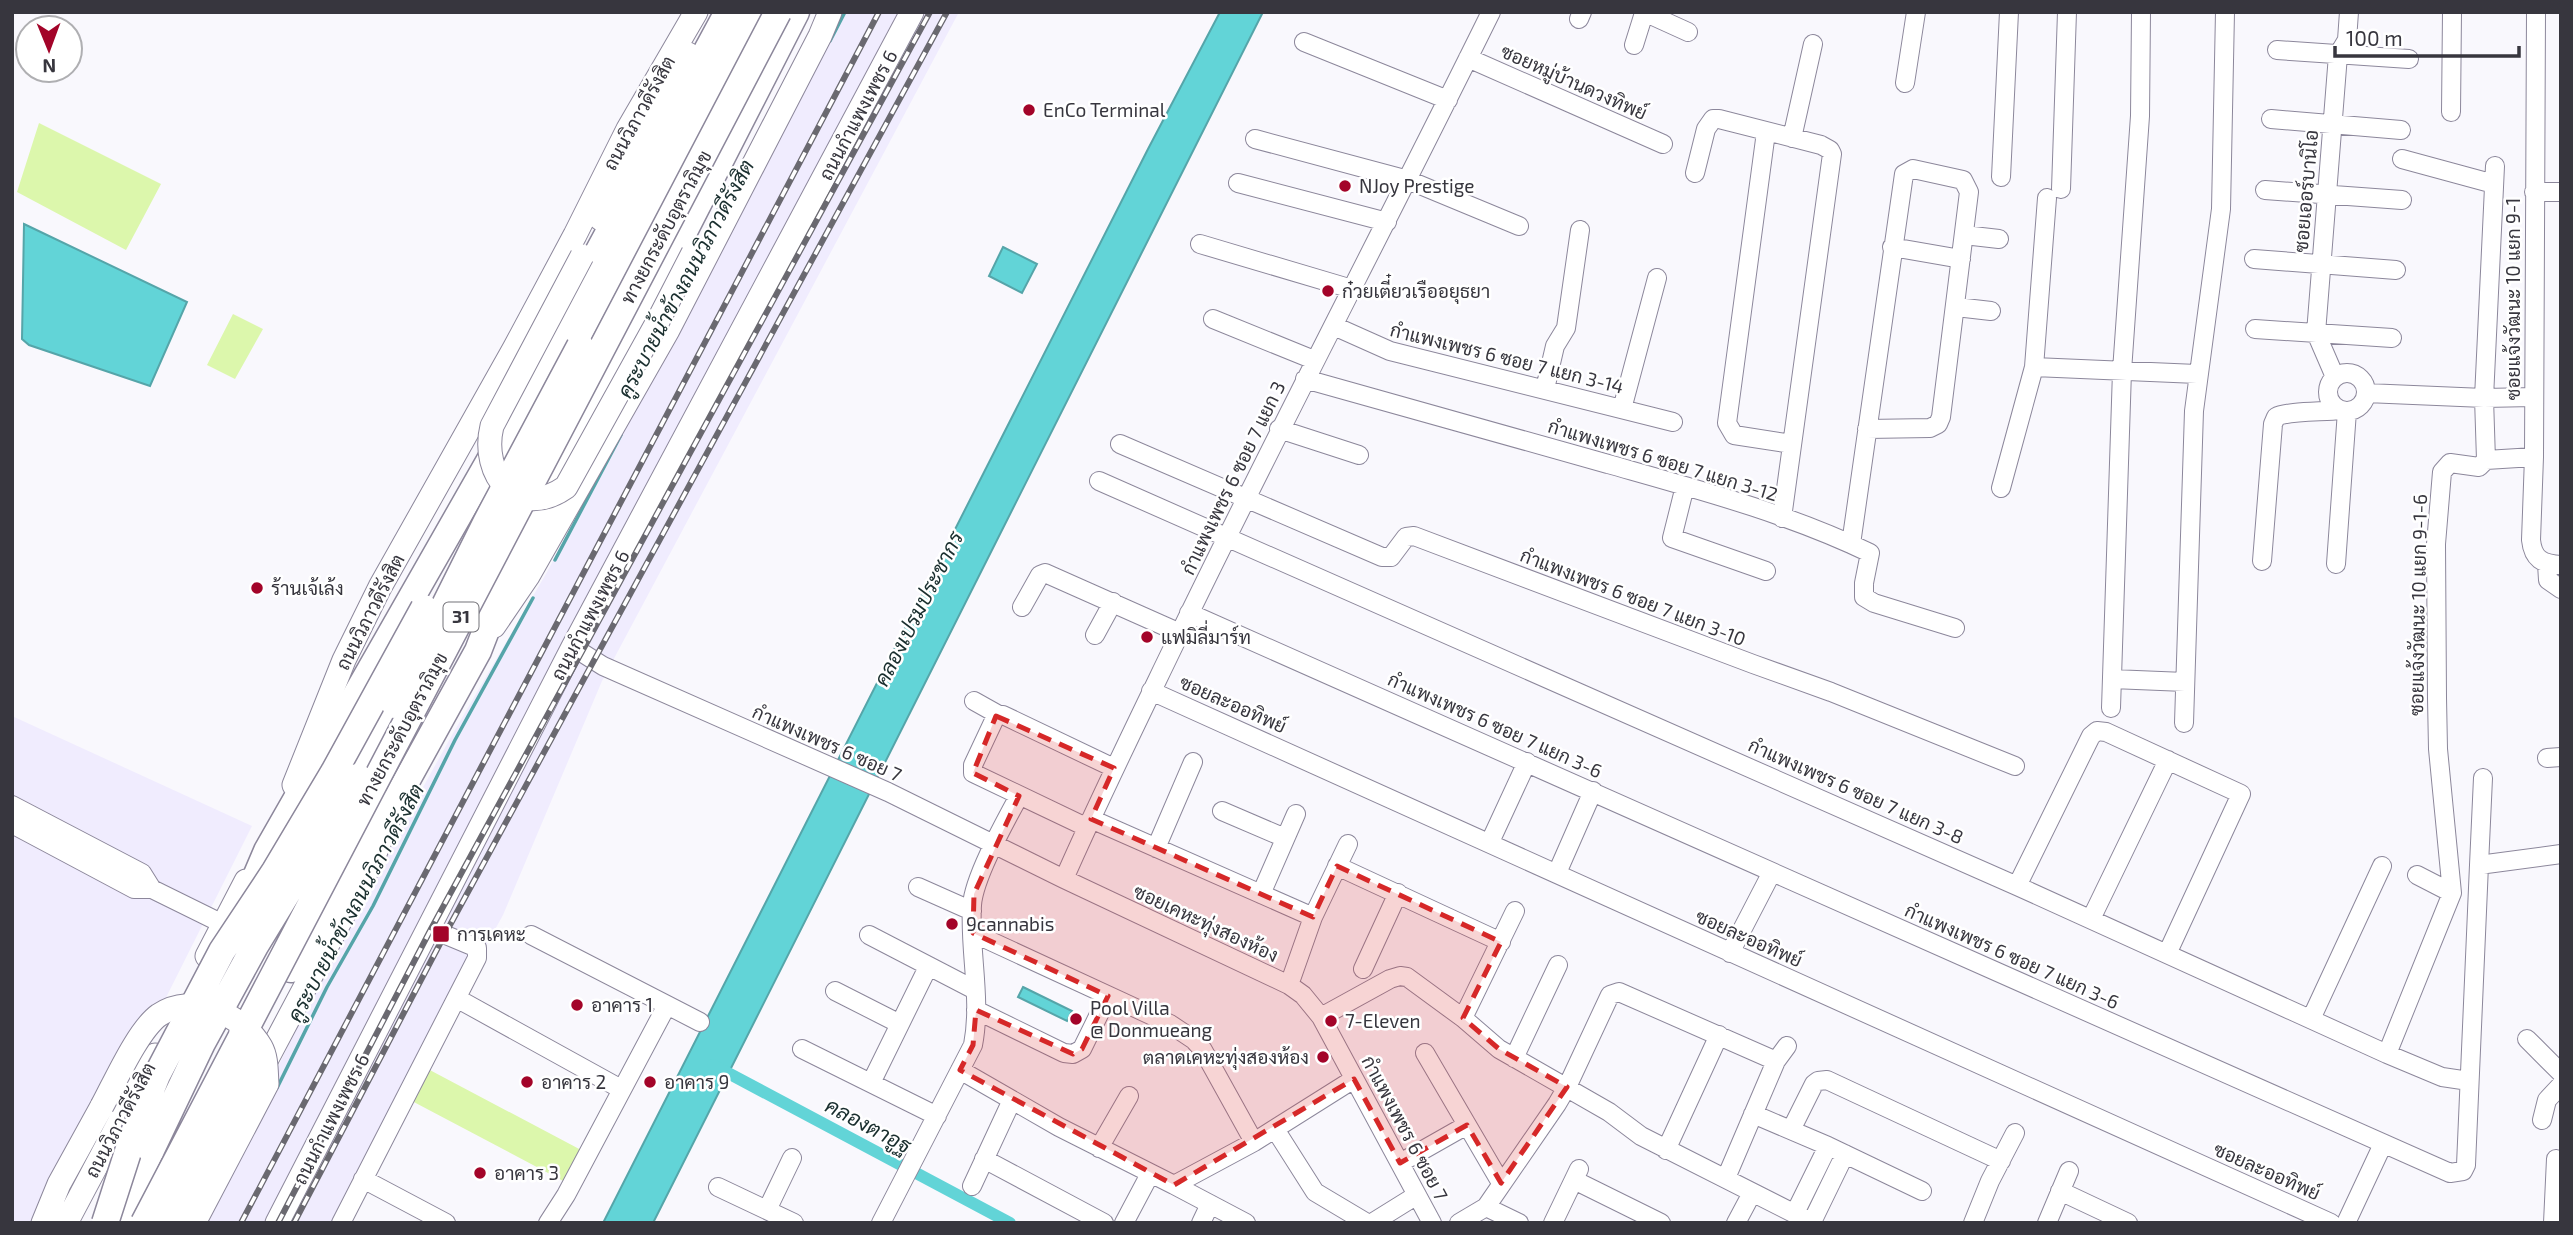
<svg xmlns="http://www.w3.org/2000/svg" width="2573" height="1235" font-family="'Exo 2',Sarabun,sans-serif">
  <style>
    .built { fill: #f0ecfe }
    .green { fill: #dcf7ac }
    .water { fill: #62d4d7; stroke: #55a5a9; stroke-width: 2 }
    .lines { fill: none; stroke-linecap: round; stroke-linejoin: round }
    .stream { stroke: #55a5a9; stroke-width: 3.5 }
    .canal { stroke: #62d4d7; stroke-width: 12 }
    .minor-casing { stroke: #8c879b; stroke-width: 20 }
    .major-casing { stroke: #8c879b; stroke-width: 25 }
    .highway-casing { stroke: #8c879b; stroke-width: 29 }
    .minor { stroke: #fff; stroke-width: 18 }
    .major { stroke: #fff; stroke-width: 23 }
    .highway { stroke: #fff; stroke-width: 26 }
    .rail-casing { stroke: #6a6970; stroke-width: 6 }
    .rail { stroke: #fff; stroke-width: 3.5; stroke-dasharray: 10; stroke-linecap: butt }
    .major-bridge-casing { stroke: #8c879b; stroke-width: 25; stroke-linecap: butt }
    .highway-bridge-casing { stroke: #8c879b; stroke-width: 29; stroke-linecap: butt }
    .major-bridge { stroke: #fff; stroke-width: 23 }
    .highway-bridge { stroke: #fff; stroke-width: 26 }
    .marked { fill: #d62828; fill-opacity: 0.2; stroke: #d62828; stroke-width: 5; stroke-dasharray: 14 9; stroke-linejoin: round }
    .poi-dot { fill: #a30429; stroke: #fff; stroke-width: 2.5 }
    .labels { text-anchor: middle; stroke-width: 5; stroke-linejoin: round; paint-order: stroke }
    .shield { fill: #fff; stroke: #737278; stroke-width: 2 }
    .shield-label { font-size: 18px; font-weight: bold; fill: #37363e }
    .street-label { font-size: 19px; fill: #37363e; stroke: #fff }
    .poi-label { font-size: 19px; fill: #37363e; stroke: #fff; text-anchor: start }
    .water-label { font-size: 21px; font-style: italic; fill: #192e2e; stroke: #fff }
  </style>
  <rect width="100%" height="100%" fill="#f9f8fd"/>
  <!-- built -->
  <path class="built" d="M842,12h117l-357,669 -99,234 -170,308h-130l24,-46 104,-224 121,-218 95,-163 213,-397z
    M12,716l240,110 -199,397h-41z"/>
  <!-- green -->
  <path class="green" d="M39,123l122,61 -35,66 -109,-58z
    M233,314l30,15 -28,50 -28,-14z
    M426,1068l157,83 -16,32 -157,-83z"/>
  <!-- water -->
  <path class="water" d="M1220,12h43l-610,1211h-50l545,-1074z
    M24,224l163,78 -37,84 -121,-41 -7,-6z
    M1003,247l34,17 -15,29 -33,-17z
    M1023,987l49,24 -5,10 -49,-24z"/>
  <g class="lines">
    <!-- stream -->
    <path class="stream" d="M830,41l15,-29
      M555,560l66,-125
      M277,1088l50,-101 46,-81 82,-166 78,-142"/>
    <!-- canal -->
    <path class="canal" d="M713,1065l297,158"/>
    <!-- minor casing -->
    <g class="minor-casing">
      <path id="minor" d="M1644,12l44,20
        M2536,12l-2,445 -3,83c2,19 11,24 30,25
        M1579,19l3,-7
        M1304,42l144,58
        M1634,45l10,-32
        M2277,50l132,9
        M2348,51l-1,-11 2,-28
        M1468,58l195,86
        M1905,83l11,-71
        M2451,112l1,-100
        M2271,119l130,11
        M1766,132l-39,291 7,12 58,9
        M1792,138l21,-94
        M1255,139l153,41 111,46
        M2402,159l92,25
        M1695,173l11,-44 7,-10h6l102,26 9,5 2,4 -50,364
        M2001,177l8,-165
        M1238,183l149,39
        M2061,189l6,-177
        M2265,190l137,10
        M2534,192h27
        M1964,235l35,4
        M1200,244l152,45
        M1892,247l69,12
        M2254,259l142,11
        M1956,307l35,4
        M1213,319l101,41
        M1334,326l56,25 283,71
        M2255,329l137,9
        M2034,367l163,7
        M2328 392a19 19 0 1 1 38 0a19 19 0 1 1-38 0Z
        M2335,377l-19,-44 22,-278 9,-15
        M1305,379c101,29 202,57 303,85 88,25 179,49 262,89l-6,30v14l10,6 81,25
        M1545,389l10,-43 11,-18 14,-98
        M2366,393l118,5 49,-1
        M1622,409l35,-131
        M1279,429l80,26
        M1120,444l262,113h9l15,-20 8,-1 339,128 78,28 184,74
        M2486,460l-2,-62 11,-232
        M1099,481l918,405 370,168 55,23 27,4
        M1685,486l-13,52 94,33
        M2001,488l33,-121 13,-169
        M1851,544l53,-370 9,-5 50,11 6,12 -28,225 -3,7 -8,4 -63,1
        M2262,561l11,-137 3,-7c10,-6 49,-5 64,-7
        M2336,564l11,-153
        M2547,564l1,16 13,9
        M1022,607l18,-32 5,-2 135,60
        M1189,613l1261,560 13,-2 3,-6 13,-300 82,-11
        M1095,635l18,-33
        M573,647l30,19 285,126 176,87 225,106 14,10 18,22 111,206
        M2112,679l73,3
        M1151,691l1180,532
        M974,701l25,14
        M2111,708l11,-337 18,-255 1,-104
        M2184,723l10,-312 27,-202 4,-197
        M2547,758l14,-1
        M12,805l130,68 10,16
        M1222,811l63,27
        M1091,819l222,98
        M12,824l122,65h18l71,35
        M1086,827l-113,-54v-8l23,-49 7,-1 111,53
        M1490,842l37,-80
        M1156,848l37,-86
        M2479,865l4,-87
        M1337,866l164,76
        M1557,873l36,-82
        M2417,875l35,18
        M1064,879c36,-82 76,-163 115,-244 101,-209 209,-414 312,-623
        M2017,886l74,-150 6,-5 9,1 135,62 -74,160
        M918,887l54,24
        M1261,894l35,-80
        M2091,919l77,-159
        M973,933l197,91 24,16 9,10 51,92
        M531,935l169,87
        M869,935l106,55
        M1730,953l42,-81
        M1363,969l35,-76
        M1289,985l24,-68 35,-73
        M835,991l65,33
        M458,999l163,90
        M976,1010l88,43 9,1 9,-5 26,-53
        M1321,1017l69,-38 10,-3 7,1 56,41 36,31 110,63 32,24 172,87
        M1463,1018l52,-107
        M2311,1019l71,-153
        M2527,1039l34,34
        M802,1049l135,67
        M1425,1053l76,130
        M2387,1054l65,-161 -14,-144 -1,-51 -1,-154 6,-72 8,-9 29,4 7,-7 48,-3
        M1514,1058l44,-93
        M960,1070l99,57 115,58 80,-43 100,-63
        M871,1083l57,-116
        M1753,1114l75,32 94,45
        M2542,1120l5,-20 14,-15
        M1275,1129l40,63 52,31
        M1791,1130l23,-46 4,-3 9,-1 174,81
        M1099,1148l30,-52
        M1666,1150l53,-115
        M984,1159l120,64
        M1400,1163l67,-38
        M1726,1178l50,-117 11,-15
        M363,1179l83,44
        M1574,1180l87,43
        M1174,1185l72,38
        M972,1186l40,-86
        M718,1187l76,36
        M2060,1191l68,32
        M1486,1207l33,16
        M767,1210l25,-52
        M1795,1213l33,-67
        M1812,1222l33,-68
        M341,1223l136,-265v-10l-48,-20
        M548,1223l18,-28 101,-190
        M881,1223l92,-178c9,-46 -4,-94 -1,-140 2,-28 33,-83 47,-109
        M1124,1223l26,-49
        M1201,1223l9,-19
        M1372,1223l45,-28
        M1459,1223l27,-16 71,-103 10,-17 43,-92 9,-3 157,69
        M1553,1223l26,-54
        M1736,1223l16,-30
        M1973,1223l17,-42 25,-48
        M2047,1223l22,-52
        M2346,1223l37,-79
        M2553,1223l3,-64"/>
    </g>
    <!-- major casing -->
    <g class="major-casing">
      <path id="major" d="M601,219l87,-165
        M494,626l34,-50 140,-246 152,-294 10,-24
        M294,785l50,-125 36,-73 134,-238 61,-114 53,-106 68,-117
        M207,956l39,-75
        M259,1074l113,-213 19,-47
        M43,1223l16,-39 43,-78
        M66,1223l89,-168
        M277,1223l296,-576 339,-635"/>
    </g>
    <!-- highway casing -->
    <g class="highway-casing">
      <path id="highway" d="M563,364l186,-352
        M350,797l53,-115
        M244,905l23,-54 231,-405 70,-138 160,-296
        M291,969l63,-116 43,-55 81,-147 26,-67 292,-572
        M117,1223l34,-73"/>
    </g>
    <!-- minor -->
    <use href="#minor" class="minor"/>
    <!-- major -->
    <use href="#major" class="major"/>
    <!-- highway -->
    <use href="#highway" class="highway"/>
    <!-- rail casing -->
    <g class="rail-casing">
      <path id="rail" d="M241,1223l638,-1211
        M278,1223l153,-294 499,-917
        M294,1223l150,-287 503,-924"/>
    </g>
    <!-- rail -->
    <use href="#rail" class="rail"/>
    <!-- major-bridge casing -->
    <g class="major-bridge-casing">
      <path id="major-bridge" d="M582,256l-90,170c-12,49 26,95 74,61l92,-166 35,-68
        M102,1106c13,-24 36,-76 57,-91 34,-23 83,-1 102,32 6,11 5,24 6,37l-73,139"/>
    </g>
    <!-- highway-bridge casing -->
    <g class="highway-bridge-casing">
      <path id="highway-bridge" d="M395,705l92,-184 93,-175
        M151,1150l51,-107 53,-97 103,-169
        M105,1223l30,-93 22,-55 65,-124 53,-80 59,-99 90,-164
        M144,1223l634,-1211
        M169,1223l71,-133 7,-22 -5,-34"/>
    </g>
    <!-- major-bridge -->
    <use href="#major-bridge" class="major-bridge"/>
    <!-- highway-bridge -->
    <use href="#highway-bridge" class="highway-bridge"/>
  </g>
  <!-- marked area -->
  <path class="marked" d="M996,716l118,52 -23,51 222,98 24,-51 164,76 -38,76 36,31 68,38 -66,96 -34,-58 -67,38 -46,-84 -180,106 -214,-115 13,-25 3,-35 97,44 9,-5 26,-53 -135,-63 1,-39 45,-98 -46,-23z"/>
  <!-- markers -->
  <g class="poi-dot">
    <circle cx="1029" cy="110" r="7"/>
    <circle cx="1345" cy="186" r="7"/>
    <circle cx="1328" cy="291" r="7"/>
    <circle cx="257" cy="588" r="7"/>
    <circle cx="1147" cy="637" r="7"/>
    <circle cx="952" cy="924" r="7"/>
    <rect x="432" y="925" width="18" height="18" rx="3.5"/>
    <circle cx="577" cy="1005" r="7"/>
    <circle cx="1076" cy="1019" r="7"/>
    <circle cx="1331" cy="1021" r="7"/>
    <circle cx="1323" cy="1057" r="7"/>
    <circle cx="527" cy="1082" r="7"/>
    <circle cx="650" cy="1082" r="7"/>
    <circle cx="480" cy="1173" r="7"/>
  </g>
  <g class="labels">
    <!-- shield labels -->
    <rect class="shield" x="443.5" y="602.5" width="35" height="29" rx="5"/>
    <g class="shield-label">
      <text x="461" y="623">31</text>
    </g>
    <!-- street labels -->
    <g class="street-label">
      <text transform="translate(1574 82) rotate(24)" y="7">ซอยหมู่บ้านดวงทิพย์</text>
      <text transform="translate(639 113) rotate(-61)" y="7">ถนนวิภาวดีรังสิต</text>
      <text transform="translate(858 115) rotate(-62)" y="7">ถนนกำแพงเพชร 6</text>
      <text transform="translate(2306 191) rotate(-85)" y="7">ซอยเออร์บานิโอ</text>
      <text transform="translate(666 227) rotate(-62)" y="7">ทางยกระดับอุตราภิมุข</text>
      <text transform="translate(2513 299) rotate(-90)" y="7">ซอยแจ้งวัฒนะ 10 แยก 9-1</text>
      <text transform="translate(1507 358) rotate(14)" y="7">กำแพงเพชร 6 ซอย 7 แยก 3-14</text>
      <text transform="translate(1663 460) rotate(17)" y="7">กำแพงเพชร 6 ซอย 7 แยก 3-12</text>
      <text transform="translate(1233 478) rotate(-64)" y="7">กำแพงเพชร 6 ซอย 7 แยก 3</text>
      <text transform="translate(1633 597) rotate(21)" y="7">กำแพงเพชร 6 ซอย 7 แยก 3-10</text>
      <text transform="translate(2418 605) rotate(-89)" y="7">ซอยแจ้งวัฒนะ 10 แยก 9-1-6</text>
      <text transform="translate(370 612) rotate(-63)" y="7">ถนนวิภาวดีรังสิต</text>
      <text transform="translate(590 615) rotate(-62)" y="7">ถนนกำแพงเพชร 6</text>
      <text transform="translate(1233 704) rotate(24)" y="7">ซอยละออทิพย์</text>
      <text transform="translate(1495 725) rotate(24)" y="7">กำแพงเพชร 6 ซอย 7 แยก 3-6</text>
      <text transform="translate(402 729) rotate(-62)" y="7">ทางยกระดับอุตราภิมุข</text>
      <text transform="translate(827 743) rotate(24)" y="7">กำแพงเพชร 6 ซอย 7</text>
      <text transform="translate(1856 791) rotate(24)" y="7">กำแพงเพชร 6 ซอย 7 แยก 3-8</text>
      <text transform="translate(1206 923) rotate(25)" y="7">ซอยเคหะทุ่งสองห้อง</text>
      <text transform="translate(1749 938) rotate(24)" y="7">ซอยละออทิพย์</text>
      <text transform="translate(2012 956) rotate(24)" y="7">กำแพงเพชร 6 ซอย 7 แยก 3-6</text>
      <text transform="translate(331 1119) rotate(-63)" y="7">ถนนกำแพงเพชร 6</text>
      <text transform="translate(120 1120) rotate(-62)" y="7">ถนนวิภาวดีรังสิต</text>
      <text transform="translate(1405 1128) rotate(62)" y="7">กำแพงเพชร 6 ซอย 7</text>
      <text transform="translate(2267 1171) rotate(24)" y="7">ซอยละออทิพย์</text>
    </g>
    <!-- poi labels -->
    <g class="poi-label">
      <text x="1043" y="117">EnCo Terminal</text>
      <text x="1359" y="193">NJoy Prestige</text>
      <text x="1342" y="298">ก๋วยเตี๋ยวเรืออยุธยา</text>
      <text x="271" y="595">ร้านเจ้เล้ง</text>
      <text x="1161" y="644">แฟมิลี่มาร์ท</text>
      <text x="966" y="931">9cannabis</text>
      <text x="457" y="941">การเคหะ</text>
      <text x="591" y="1012">อาคาร 1</text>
      <text x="1090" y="1015">Pool Villa<tspan x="1090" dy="22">@ Donmueang</tspan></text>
      <text x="1345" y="1028">7-Eleven</text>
      <text x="1309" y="1064" text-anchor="end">ตลาดเคหะทุ่งสองห้อง</text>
      <text x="541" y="1089">อาคาร 2</text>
      <text x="664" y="1089">อาคาร 9</text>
      <text x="494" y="1180">อาคาร 3</text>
    </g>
    <!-- water labels -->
    <g class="water-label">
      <text transform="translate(686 279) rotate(-62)" y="7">คูระบายน้ำข้างถนนวิภาวดีรังสิต</text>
      <text transform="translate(919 609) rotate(-63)" y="7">คลองเปรมประชากร</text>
      <text transform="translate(356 903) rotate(-62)" y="7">คูระบายน้ำข้างถนนวิภาวดีรังสิต</text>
      <text transform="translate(868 1126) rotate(28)" y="7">คลองตาอูฐ</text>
    </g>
  </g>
  <!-- border -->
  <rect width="2573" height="1235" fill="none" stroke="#37363e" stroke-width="28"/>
  <!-- north arrow -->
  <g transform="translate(49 49) rotate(179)"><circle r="33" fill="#ffffff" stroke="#afafb2" stroke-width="2"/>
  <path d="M0-5L12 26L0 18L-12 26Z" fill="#a30429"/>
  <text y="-10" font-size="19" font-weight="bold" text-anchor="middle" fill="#37363e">N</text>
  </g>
  <!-- scale -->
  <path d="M2335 46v10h184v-10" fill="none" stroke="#37363e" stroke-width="3.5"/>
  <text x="2346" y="46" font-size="21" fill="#37363e" stroke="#ffffff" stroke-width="5" paint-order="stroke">100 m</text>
</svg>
